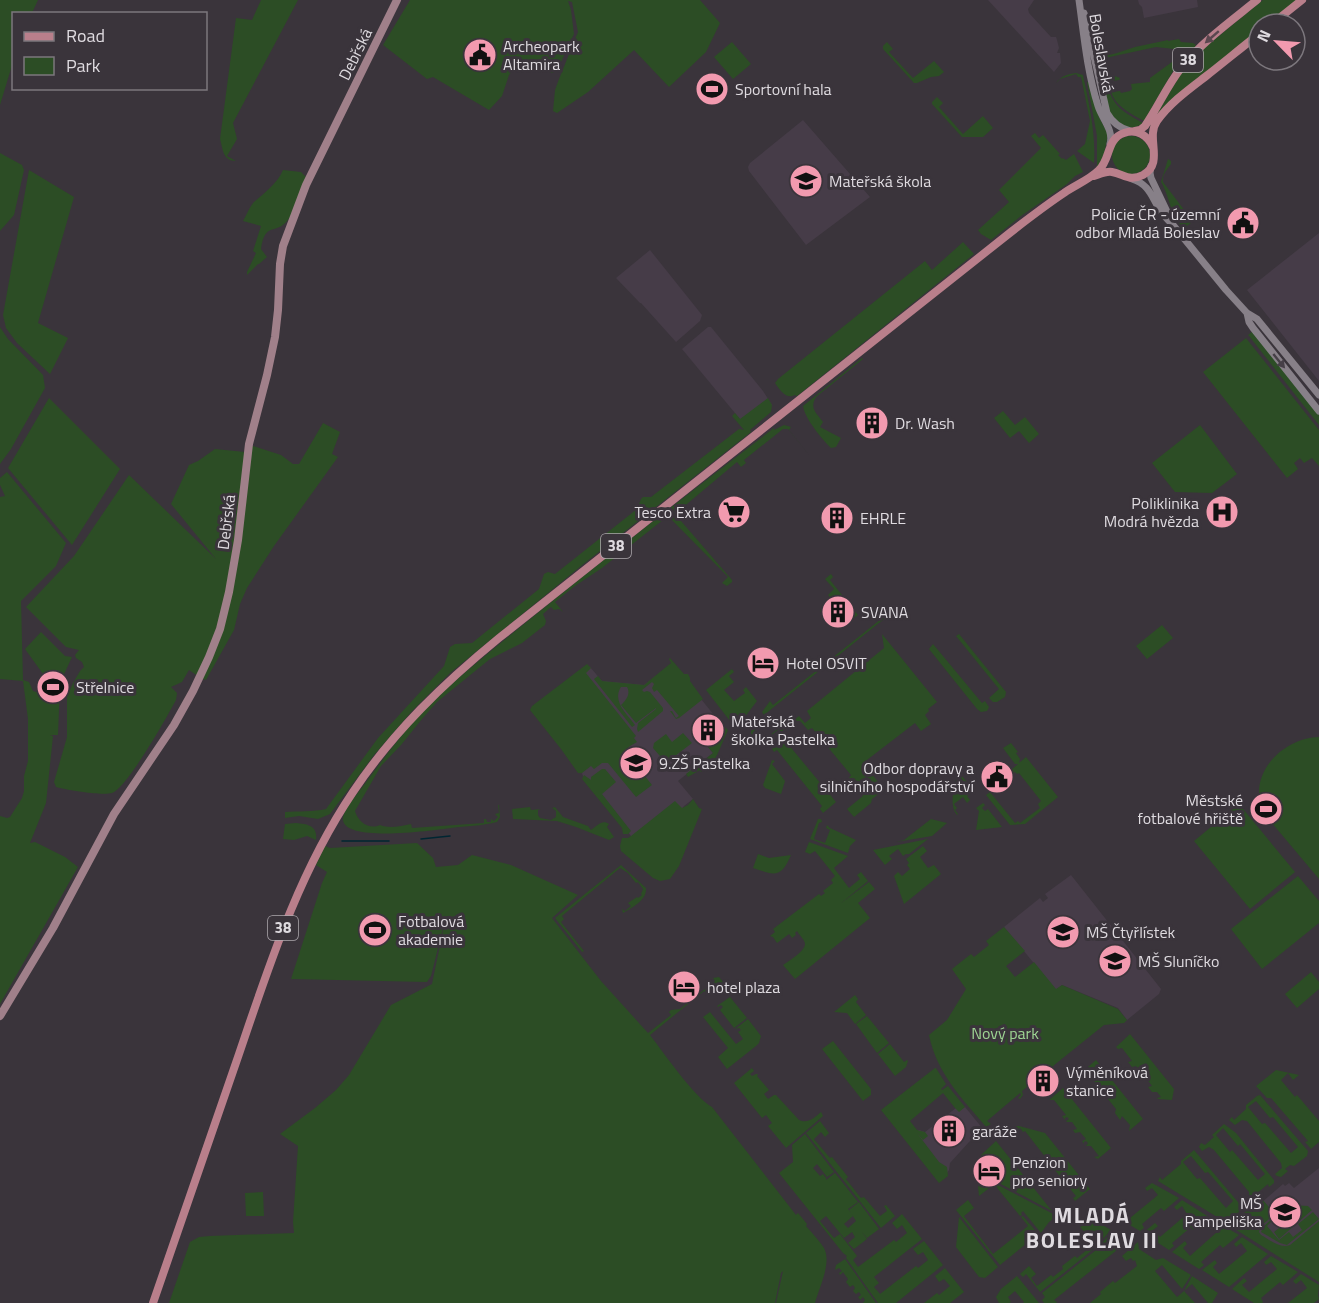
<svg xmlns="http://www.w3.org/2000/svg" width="1319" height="1303" font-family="'Titillium Web',sans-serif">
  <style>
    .built { fill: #463c48 }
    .green { fill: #2c4d25; fill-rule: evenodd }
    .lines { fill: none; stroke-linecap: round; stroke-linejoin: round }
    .stream { stroke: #002632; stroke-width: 1.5 }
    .tertiary { stroke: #878088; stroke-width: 7 }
    .secondary { stroke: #a0808a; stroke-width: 8 }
    .primary { stroke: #b97f8b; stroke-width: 8 }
    .oneway { fill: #5a474f }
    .oneway2 { fill: #463f47 }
    .labels { text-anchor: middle; stroke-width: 6; stroke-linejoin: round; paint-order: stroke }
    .shield { fill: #3a343b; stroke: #aea9ae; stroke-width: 1.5 }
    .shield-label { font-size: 15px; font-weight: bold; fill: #dfdbe0 }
    .poi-label { font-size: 16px; fill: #dfdbe0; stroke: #3a343b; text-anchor: start }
    .street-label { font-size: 16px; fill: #dfdbe0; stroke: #3a343b }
    .park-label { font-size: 16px; fill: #9dd492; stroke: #3a343b }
    .district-label { font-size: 22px; font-weight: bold; letter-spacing: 1.5px; fill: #dfdbe0; stroke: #3a343b }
  </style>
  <rect width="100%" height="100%" fill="#3a343b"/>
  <!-- built -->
  <path class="built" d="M988,0h46l-6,9 1,4 22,24h5l1,3 2,8 -2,5h3l1,10 -7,9z
    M1138,0h59l1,7 -54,11 -2,-11 -3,-3z
    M803,120l67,77 -64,48 -57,-74 -1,-4 2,-4z
    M1319,233v148l-72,-91z
    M650,250l52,65 -2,6 -24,21 -35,-39h-1l-24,-25z
    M708,327h3l52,64 9,14 -23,25 -67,-81z
    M672,663l54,67v3l-18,14 5,6 -35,28 15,18 -9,7 -37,50 -64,-80 -1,-3h-1l-46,-63 55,-43 12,14 42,4z
    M1071,875l90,114 -2,5 -32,26 -9,-12 -56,-23 -6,5 -52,-63 36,-29 3,4 5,-4 -3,-4z
    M965,1107l18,22 -14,13 -19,21 -1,7 -2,3 -32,-39 4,-4 6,2 31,-24 3,3z
    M1319,1168v65l-28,23 -54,-32 46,-40 2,2 4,-3 5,5z"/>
  <!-- green -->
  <path class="green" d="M0,0h38l-6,13 -18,1 -1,48 -13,43z
    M261,0h37l-65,123 4,16 -10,17 9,5c-13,0 -13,-11 -16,-22l16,-121 16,2z
    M410,0h290l20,23 -14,29 -37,35 -35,-37 -46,42 -31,21 -4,-2 2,-21 4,-11 19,-47 -6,-30 -4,-1 3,9 3,24 -18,39 -18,-2 -9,-5 -12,-1 -8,10 -7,21 -13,14 -56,-33 -6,2 -44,-34z
    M1263,0h34l-30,24h-8v6l-107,96 -2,-1 32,-53 15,-18z
    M1179,39l2,3 12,1 3,2 -23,26 -29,50c-25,-14 -33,-18 -38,-48l14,5 -1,2 -8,1 2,11 7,-1 1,2 9,-2 2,-2 -1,-5 19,-2v-4l33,-24v-4l-27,-3 -51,11 -7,-3 -2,-6h1l3,6 5,1 12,-3 18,-6 33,-7v1z
    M732,42l19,22 -18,15 -19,-22z
    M887,42l6,7 -4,3 24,26 21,-17 10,11 -5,4 -8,1 -14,6h-3l-31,-34v-3z
    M1076,73l7,2c6,29 13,59 11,88l-17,-12 8,-7 5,-23 -9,-44h-3l-2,-3 -16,5 -4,4c5,-7 12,-9 20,-10z
    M1105,78c8,28 13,31 38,45 -4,3 -8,5 -14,4 -22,-1 -24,-31 -26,-48z
    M1087,82h2l10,35 9,17 -5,26 -5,8 -1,-3v-29z
    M937,97l6,6 -4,4 24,27 20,-18 10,12 -10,9h-21l-30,-33v-2z
    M1035,133l4,5 4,-3 17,19 -2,1 4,4 1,-1 3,2 8,-6 9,18 -8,4 -8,8 -46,32 -30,24 -10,-6 -3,-4 31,-28 -10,-12 42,-42 -10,-12z
    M1112 155a19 19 0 1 1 38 0a19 19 0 1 1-38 0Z
    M0,153l22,12 2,5 -10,45 -14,16z
    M1168,159l3,2v3c-4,6 -9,10 -8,18l28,37v4l-7,5c-14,-12 -14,-31 -23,-46z
    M29,170l45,27 -36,126 30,15 -18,36 -33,-31 -11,-15 -3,-13z
    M283,170l18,2 5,5c-5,14 -9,32 -19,44 -11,14 -22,0 -26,28l6,8 -8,7h-1l-11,11v-3l9,-19 -3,-2 8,-25 -18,-5c3,-5 6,-13 10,-18 11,-10 24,-19 30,-33z
    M963,242l11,12 -177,142 -2,-1c-9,5 -15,-5 -20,-12l3,-4 147,-118 7,9z
    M0,327l8,12 35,36 2,13 -34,61 -11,15z
    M1253,331l66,83v11l-70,-89 -1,-1z
    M1246,338l73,92v36l-7,-8 -8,5 -4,-5 -6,5 4,6 -11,9 -84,-106z
    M862,358l1,1 -47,38c-7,12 1,16 7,25l-3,5 21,11 -5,9 -5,1c-9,-9 -26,-29 -28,-42z
    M49,398l71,71 -48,76 -64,-77z
    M768,398l4,7 -1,7 -21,18 1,2 -170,134 -131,107 -38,38 -38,44 -44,59 -12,5 -19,-3 -14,2v-6c13,-1 29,0 41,-3l52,-71 66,-72 6,-19 5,-3 17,-1 67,-54 5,-15 4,-2 7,2 82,-65 4,-10 2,-2h8l88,-68 5,1 -12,-14 3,-3 5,6z
    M1003,411l12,14 10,-8 14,17 -10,9 -10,-12 -9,7 -16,-20z
    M323,423l17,9 -8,22 6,3 -64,89 -27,42 -7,16 -6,26 -28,50 -6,-2 21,-49 29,-184 31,10 12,9h6z
    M784,425l7,2 -2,3 20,25 -21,-26h-5l-39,31 2,3 -5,4 -4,-5 -62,52 57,66v2l-5,4 -5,-3 6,-6 -60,-61 -66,52 -27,18 -20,16 8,10 -4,-3 -5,1 -3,-3 -8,7 3,7 -1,4 -23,18 -32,16 -53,43 -15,17 -21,26 -20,21 -26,45c3,11 14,19 25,14 10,4 21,1 31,-1l1,4 72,-5v-4h2l1,3h4v-3l3,2 4,-4 -3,-3 4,-1 -1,-8h1l1,12 -3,5c-15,4 -31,4 -46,6 -16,2 -106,15 -108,-8 -1,-9 15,-27 21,-35 22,-30 45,-61 72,-87 38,-35 79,-66 119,-99 72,-58 146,-115 219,-171v2z
    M1200,425l37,49 -25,19 -37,-1 -23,-29z
    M215,449l30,3 -9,89 -12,67 -25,69 -10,-7 -7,12 -11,5 6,6 -1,7c-9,17 -49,88 -64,93 -10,3 -45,-3 -56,-6l-2,-5 13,-45v-40l6,-14 7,-12 4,-4 -2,-5 -6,-4 -1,-3 4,-5 -13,-3 -40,-40 48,-51 55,-81 87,84 -45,-55 18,-39 9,-4z
    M7,472l59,71 -10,23 -35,35 2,79 6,2 4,9 3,1 3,-2 7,2 -3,-18 -18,-25 16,-17 24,24 7,1 -12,26 -2,52h-8l3,1 -7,67 -16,40 5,-1 30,15 13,10 -78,137v-188l7,2 3,-1 12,-19 2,-7v-15l4,-15v-42l-5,-38 -23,-2v-182l5,-1 -5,-11v-7z
    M831,574l2,3 -3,3 28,35 -4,3 -2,-3 2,-3 -2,-2h-1l-4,-6 -4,-3 -18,15 2,4 5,5h-1l-11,-14 2,-3 2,2 10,-8 -6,-7 6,-6 -9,-10z
    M884,609l5,6 -125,100 -2,-3 8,-11 3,4 108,-86 -2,-5z
    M1162,625l11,13 -26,21 -11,-13z
    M882,634l55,68 -9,7 1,2 -4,4 6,9 -10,7 -6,-8 -52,40 16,20 -19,2 -4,-5 -4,2 -3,-4 2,-3 -39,-47 -4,2 -8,-9h-5l-14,11 -2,-3 -11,9 2,3 -3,2 -5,-1 -3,-3 3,-2 3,2 14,-11 -8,-10 -17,13 1,2 -2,2 -2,-1v-3l18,-16 12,15 18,-14 6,7 6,-5 -4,-7 77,-63z
    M959,634l47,58 -1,5 -8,5h-4l-4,-4 10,-9 -43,-53z
    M933,644l49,59 3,-2 4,6 -2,4 -6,1 -4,-3 -48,-60z
    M670,658l14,16h4l2,4v3l13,18 -24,19 -3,1 -6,-8h2l4,7 3,-2 -22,-26 -3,2 -2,-4 2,-4 -2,-2 -10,8 2,2 3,-1 3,1 13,16v3l-25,21 -1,-3 1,-6 18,-14v-1l-20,15 -15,-18c5,-5 10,-11 6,-18h-6c-9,14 5,26 14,38l-3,2 -38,-48 4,-3 4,5 42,4 27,-22 -2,-4z
    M587,664l4,4 -5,5 50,63 -2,2 3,4 -7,4 -5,5 6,8v1l2,1 19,24 -16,12 -28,-34h-6l-8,6 -3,-3 -9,7h-4l-17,-24 -31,-39 2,-4z
    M732,669l2,3 -5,4 5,6 -10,8 10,11 11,-8 -2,-3 3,-3 11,14 -16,21 -4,2 -7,-3 -24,-31z
    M721,723l7,7 -14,32 -13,10 -1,-2 -12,7 -2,-3 27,-21 -5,-6 14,-11 -6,-9z
    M683,733l9,10 -26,20 -13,-15 1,-5 12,-9 6,8z
    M1319,737v142l-53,-63c-23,-38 15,-78 53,-79z
    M783,738l53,64 -13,11 -3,-4 2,-3 -45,-56 -3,2 -2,-3z
    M1011,743l7,9 -2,1 4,6 -1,4 7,-6 32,40 -33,27 -15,1 -24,-30 4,-3 25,31 3,-2 2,2 20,-15 -2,-4 3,-3 -22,-28 -2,1 -2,-2 -8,6 -2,-3 13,-11h-3l-12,-16z
    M772,760l3,1 -3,3 13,17 -4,13 -16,-6 -2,-3z
    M602,769h3l11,13 -14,12 29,37 -3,3h-5l-1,-6 -40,-49 2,-4 7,5v-3z
    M958,771l16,20 -7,5 3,4 -3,3 -4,-6 -9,7 3,4 -2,2 3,4 -1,1c-9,-10 -2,-31 1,-44z
    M880,785l4,5 -12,9 -1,4 -17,14 -7,-8 16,-13 -4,-6 2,-2z
    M693,799l6,9 3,1 -23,57 -9,13 -10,2 -7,-3 -32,-27 -1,-5 2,-8h6l3,-2 44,-35 7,7 6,-3z
    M983,803l2,2 -3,3 3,3 3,-2 14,18 -26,3 3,-19 -3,-3z
    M1239,804l56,68 -45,37 -56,-68z
    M530,807l1,3 10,-1 -3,1v5l2,3 11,2 5,-3v-6l-4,-3 3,-1 8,10 25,9 3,4c6,-4 11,-11 18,-6l-2,3 7,10 -5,3 -33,-13 -19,-6 -44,-2 -1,-10z
    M818,819h3l1,3 -3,1 -5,16 11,4 5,-13 -4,-2 1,-3 3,3 26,12 -6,6 -2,7 -38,-14z
    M931,819l16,4 -15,13 -36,6 8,-2z
    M296,823c12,1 22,3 20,17l-9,-4 -13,4 -11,-1 2,-15z
    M928,839l-19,15h-3l-3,2 -5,-7 -9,7 3,3 -7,6 -12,-15z
    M809,842l39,14 -14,12 15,20 11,-9 -3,-4 4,-3 7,9 -28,23 29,-22 6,7 -17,14 12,15 -75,61 -12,-14c6,-4 22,-14 22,-21 0,-4 -6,-9 -8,-13l-2,2 1,2 -4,3 -3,-4 -12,9 -4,-6 -3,-1 5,-4 -2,-3 46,-35 2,2 4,-3 -2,-2 10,-8 -2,-3 4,-4 -20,-25 -5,3 -5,-2z
    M417,843l16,15 3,9 22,-2 14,-10 39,10 67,30 -26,23 49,63 47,52 23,-18 -2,-3 2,-2 9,-1 35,-28 -2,-3 6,-1 4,5 -15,13 -4,-4 -54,44c14,18 44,62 62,72l84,108 2,-2 9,11 -1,2c6,7 13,14 18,22 8,15 -5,40 -9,55h-39l7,-32 -2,2 -6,30h-606l21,-61 9,-5 11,-1 84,-3 -1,-11 5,-76 -18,-12 35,-26 21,-18 13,-15 42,-70 41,-21 14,-68 -15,60 -4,6 -136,-3 31,-96 5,-11 -11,-7 9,-19 5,2z
    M923,846l4,5 -7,6 8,11 6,-3 7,9 -37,30 -10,-28 4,-4 4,4 8,-7 -3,-4 2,-2 -3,-4z
    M758,854l11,4 22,-3c-10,24 -17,20 -38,13z
    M621,865l25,23c1,12 -13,19 -23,25l-1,-4 3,2 6,-5 -3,-3 9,-6 1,1 4,-3 -1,-1 2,-5 -5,-7 -2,1 -8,-10 -8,-5 -58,48 2,3 -3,3 23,29 -2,1 -27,-34z
    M1298,876l21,25v22l-57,46 -31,-40z
    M1004,927l21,24 -19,15 9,11 19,-15 22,27 6,-4 56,24 9,11 -3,3 -20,2 -51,41 1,4 5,7 -1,2 -4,-1 3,-2 -6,-8 -29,23 1,4 -3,4 -2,-1 3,-3 -1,-2 -33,28 4,3 -5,3c-24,-29 -49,-53 -57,-92l18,-15 19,-31 -14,-20 19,-15 3,3 15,-12 -3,-4z
    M1311,972l8,10v7l-22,19 -12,-14z
    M855,995l3,4 -2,3 10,13 -11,9 -8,-11 -13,-1z
    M730,997l17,21 -13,10 -14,-18 3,-3 -2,-2 -3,2 -1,-1z
    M710,1012l26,32 7,-5 -5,-7 3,-2 -2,-2 -4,1 13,-10 13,17 -2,7 -3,3 -29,23 -9,-12 10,-9 -25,-31z
    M867,1016l22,27 -12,10 -21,-29z
    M1130,1034l44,55 -2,11 -14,-1 -1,-1 4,-1 -4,-5h-5l-4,-5 4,-1 -5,-7h-5l-4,-4 4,-1 -6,-8 -4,1 -4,-5 4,-1 -10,-13 -4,1 -2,-2z
    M833,1041l38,48v6l-8,6 -41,-52z
    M890,1044l14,18 3,-2 1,1 -2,6 -11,9 -17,-22z
    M1096,1060l47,59 -14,12 1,-6 -8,-9 -2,4 -5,-7 1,-4 -12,-15 -2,3 -5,-6 2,-4 -12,-15 -3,3 -2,-3z
    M752,1068l2,3 -4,3 2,2 4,-2h2l-1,2 12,14 -5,4 4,5 6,-4h2l23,25c9,4 15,-2 22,-8l2,4 -37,32 -18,-22 4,-3 -6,-8 -4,3 -28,-35z
    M935,1068h1l10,16 -5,5 1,1 6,-4 17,21 -6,5 -4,-4 -30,24 3,4 -5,4 -6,-7 22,29 8,5 1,9 -9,7 -58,-73zM943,1093l12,15 -30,24 -8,-2 -7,-9z
    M1276,1070l23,5 -6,5 -5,-7 -7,7 14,17 2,-2 22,26v21l-8,7 -6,-7 3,-1 -37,-43h-4l-11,-12z
    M1063,1088l48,60 -13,11 -4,-2 5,-1 -8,-10h-5l2,-3 -2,-2 -2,1v2l-2,-3 4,-2 -6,-7 -5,1 -2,-3 4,-1 -5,-7h-5l-1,-1 3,-2 -2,-2 -2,1v2l-3,-4 4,-1 -12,-15h-5z
    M1260,1095l48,56 -1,5 -13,10 -4,-1 -5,4 3,2 -7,6 -4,-1 -2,-2 7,-6 -1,-5 -34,-42 -5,-1 -7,5 -6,-5 3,-3 2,3 12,-11v-4l11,-9zM1256,1101l14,17 3,-1 25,30 -7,6 -26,-30 -3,1 -14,-17z
    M820,1121l9,12 -4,4 -4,-5 -7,7 16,19 2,-1 16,20 -2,2 15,19 3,-1 16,19 7,-5 -3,-5 2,-1 9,11 -14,12 -75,-95z
    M1224,1124l12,9 38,47v3l-5,4 -1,-3 -19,16 1,3 -5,2 -2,-2 6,-7v-4l-35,-42 -5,-3 -7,4 -3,-4 2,-4 4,2 9,-8 -2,-2zM1223,1128l15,18 2,-2 25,30 -7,6 -26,-30 -2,2 -14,-17z
    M1016,1126h3l26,7 45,56 -15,12 -2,-3 3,-2 -22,-27 -3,2 -2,-3 1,-2 -3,-3 -1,1 -2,-3 2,-3 -21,-27 -2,1 -3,-4 -2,1z
    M805,1134l29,38 -7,5 -10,-13 -4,4 7,8 3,-2 3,4v2l9,-7 23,29 -10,7 5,7 -9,8 4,4 8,-7 -7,-11 10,-8 20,27 -12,9 -5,-6 5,7 -13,10 -6,-6 7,-6 -3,-5 -8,6 -18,-22 -6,5 14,17 6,-4 17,22 -4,4 5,7 36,-27 2,2 11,-9 -5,-8 -5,4 -5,-6 10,-9 20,25 -48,38 5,6 -5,4 6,7 36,-28 2,2 10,-8 -5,-8 -5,3 -5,-6 11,-8 19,24 -47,38h-18l-32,-45 1,-2 -4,-3 -64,-80 14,-11 -1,-17z
    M996,1141l56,70 -55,-29 -18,14 -1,-10 6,2 9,-8 1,-3 9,-6v-5l-9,-11 -4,-1 -6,5 -3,-4z
    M1194,1150l49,58 -16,15 -69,-42 2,-4 2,3 19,-16v-3zM1191,1156l14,17 3,-1 25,29 -7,7 -26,-30 -3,1 -14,-17z
    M1152,1183l27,15 -15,13 -3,-3 -19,16 2,4 -4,3 -27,-16 2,-2 3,3 4,-4 -1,-3 5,-5 2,3 -4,4 6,7 28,-23 -6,-7 -5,3 -2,-3z
    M998,1185l59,31 -8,6 -8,11 -18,-22 -2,2 1,2 -2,1 -22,-27 -2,-3z
    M263,1192l1,24h-18l-1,-23z
    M1262,1199l13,15 -14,12 -2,6 2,3c9,5 19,14 29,10l29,-24v61l-89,-56v-2z
    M968,1200l6,8 -10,8 29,38 35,-28 -7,-9 2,-1 16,19 -13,9 -26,21 -44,-55z
    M1182,1200l27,17 -16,13 -2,-3 -19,16 2,3 -5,4 -26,-17 12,-10 3,3 -5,4 7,7 27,-23 -5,-8 -5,4 -3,-3z
    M1291,1205l17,1 4,4 -33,29 -5,-7 9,-7 4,4 -2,-3 13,-11 -6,-8 -11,9 -1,-1z
    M1313,1212l6,7 -32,26 -7,-2 -19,-11 2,-5 13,-12 1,1 -10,10 12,14 10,-8 4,5 9,-7 -4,-6z
    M959,1217l39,50 -13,11 -6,-1 -23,-30z
    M1212,1219l27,16 -16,13 -3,-3 -19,17 3,3 -5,4 -27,-17 13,-11 2,3 -4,4 7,8 27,-24 -6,-7 -4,3 -3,-3z
    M1094,1220l17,10 -16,18 -55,44 -14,-18 -3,3 -3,-3 9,-8 7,8 -5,4 6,8 14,-11 2,2 10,-8 -1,-3 13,-10 2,2 22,-18 -6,-7 -5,3 -8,-9z
    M1112,1231l11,7 7,-1 5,3 -6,5 -3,-2 -72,57 3,2 -1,1h-12l-2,-3 3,-3 -3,-4 54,-43z
    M1242,1237l26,17 -39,33 -27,-17 13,-10 2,3 -4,4 6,7 28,-23 -6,-8 -5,4 -2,-3z
    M1138,1242l1,7 17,11 7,-2 28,17 -9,14 -20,-24 -7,6 22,26 7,-6 8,-15 26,17 -6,10h-4l-16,-19 -8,7 11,12h-105l11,-9 -1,-2 13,-11 2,2 22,-17 -2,-6 -2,1 -2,-3 -5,3 -4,-5z
    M1271,1256l27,16 -15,13 -3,-3 -19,16 2,4 -1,1h-8l-22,-14 12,-11 3,3 -5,4 7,7 28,-23 -6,-7 -5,3 -2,-3z
    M845,1259l31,44h-13l2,-3 -2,-3 -3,3 -2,-3 3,-2 -2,-3 -3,2 -3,-3 2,-3 -2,-3 -3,2 -4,-5 2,-3 -5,-7 -3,3 -1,-2 3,-2 -3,-3 -4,2 1,-5z
    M945,1268l19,24 -14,11h-26l13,-10 2,2 11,-9 -6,-7 -5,3 -4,-6z
    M1301,1274l18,11 -1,10 1,4 -5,4h-26l19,-15 -6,-8 -5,4 -3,-3z
    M1017,1276l22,27h-16l1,-1 -9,-11 -7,6 3,5 -2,1h-10l-3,-6 5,-8z"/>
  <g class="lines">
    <!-- stream -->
    <path class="stream" d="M421,839l29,-3
      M342,841h47"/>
    <!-- tertiary -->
    <path class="tertiary" d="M1079,0c5,36 8,71 19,106 4,13 16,24 12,38
      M1084,13l23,100c5,9 12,15 23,18
      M1151,166l-1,7 1,5 20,42
      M1132,179c18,6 19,17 28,31 4,6 8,10 13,15l53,65 21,23 10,6 62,76
      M1247,313l2,9 4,6 66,83"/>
    <!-- secondary -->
    <path class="secondary" d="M0,1016l53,-88 61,-114 60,-89 19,-34 16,-34 11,-28 9,-37 9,-52 11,-96 18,-69 8,-38 3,-27 2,-46 3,-18 23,-61 91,-185"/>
    <!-- primary -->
    <path class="primary" d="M1272,24l30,-24
      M1135,131l5,-1 5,-4c13,-19 22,-40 36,-58 22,-27 50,-47 76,-68
      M1094,176c6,-2 12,-5 18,-4 12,2 17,10 31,3 22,-12 2,-37 14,-54 13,-18 31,-31 48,-44 18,-14 36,-29 54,-43
      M153,1303c28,-83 57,-166 86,-249 31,-91 60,-182 114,-262 40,-60 91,-109 146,-154l512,-406c18,-14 35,-27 53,-39 11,-8 25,-13 35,-23 12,-11 7,-31 25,-37 13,-5 24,3 29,14"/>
  </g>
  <!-- one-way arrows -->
  <defs><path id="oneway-solid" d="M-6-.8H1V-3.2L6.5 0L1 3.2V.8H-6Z" transform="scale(1.5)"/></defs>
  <use class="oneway" href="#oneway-solid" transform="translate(1212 37) rotate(139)"/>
  <use class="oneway2" href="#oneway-solid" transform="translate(1279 361) rotate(51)"/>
  <!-- icons -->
  <defs>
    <g id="civic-disc" transform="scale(1.725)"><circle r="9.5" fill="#f29aaf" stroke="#3a343b"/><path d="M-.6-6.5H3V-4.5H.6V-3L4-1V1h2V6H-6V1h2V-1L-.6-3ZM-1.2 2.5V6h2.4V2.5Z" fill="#111"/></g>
    <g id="stadium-disc" transform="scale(1.725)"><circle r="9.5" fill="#f29aaf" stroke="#3a343b"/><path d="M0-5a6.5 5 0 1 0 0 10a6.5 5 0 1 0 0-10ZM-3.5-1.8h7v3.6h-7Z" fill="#111"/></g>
    <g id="school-disc" transform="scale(1.725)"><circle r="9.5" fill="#f29aaf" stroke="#3a343b"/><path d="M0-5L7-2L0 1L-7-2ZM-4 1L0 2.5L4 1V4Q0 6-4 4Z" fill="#111"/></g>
    <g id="building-disc" transform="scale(1.725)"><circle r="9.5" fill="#f29aaf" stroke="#3a343b"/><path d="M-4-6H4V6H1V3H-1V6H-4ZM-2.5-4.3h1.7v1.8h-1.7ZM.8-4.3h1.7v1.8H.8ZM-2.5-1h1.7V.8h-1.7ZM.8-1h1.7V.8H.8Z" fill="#111"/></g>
    <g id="supermarket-disc" transform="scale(1.725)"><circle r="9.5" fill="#f29aaf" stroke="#3a343b"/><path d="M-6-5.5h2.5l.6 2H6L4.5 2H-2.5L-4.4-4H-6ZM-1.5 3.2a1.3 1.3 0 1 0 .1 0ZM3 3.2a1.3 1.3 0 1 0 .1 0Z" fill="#111"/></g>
    <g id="hospital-disc" transform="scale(1.725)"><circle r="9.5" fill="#f29aaf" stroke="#3a343b"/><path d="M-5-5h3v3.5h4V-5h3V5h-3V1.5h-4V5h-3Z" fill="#111"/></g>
    <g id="hotel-disc" transform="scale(1.725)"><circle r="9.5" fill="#f29aaf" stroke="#3a343b"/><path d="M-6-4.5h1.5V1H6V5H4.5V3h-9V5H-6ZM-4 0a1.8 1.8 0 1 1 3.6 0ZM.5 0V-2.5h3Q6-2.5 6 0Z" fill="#111"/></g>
  </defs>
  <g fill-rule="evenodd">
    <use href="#civic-disc" x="480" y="55"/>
    <use href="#stadium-disc" x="712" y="89"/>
    <use href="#school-disc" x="806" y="181"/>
    <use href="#civic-disc" x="1243" y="223"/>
    <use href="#building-disc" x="872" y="423"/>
    <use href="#supermarket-disc" x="734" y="512"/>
    <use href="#hospital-disc" x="1222" y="512"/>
    <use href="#building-disc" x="837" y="518"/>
    <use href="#building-disc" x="838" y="612"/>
    <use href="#hotel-disc" x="763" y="663"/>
    <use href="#stadium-disc" x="53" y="687"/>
    <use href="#building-disc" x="708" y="730"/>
    <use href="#school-disc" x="636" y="763"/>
    <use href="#civic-disc" x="997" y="777"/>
    <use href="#stadium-disc" x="1266" y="809"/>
    <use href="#stadium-disc" x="375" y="930"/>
    <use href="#school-disc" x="1063" y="932"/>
    <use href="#school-disc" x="1115" y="961"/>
    <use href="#hotel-disc" x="684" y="987"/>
    <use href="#building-disc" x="1043" y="1081"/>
    <use href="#building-disc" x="949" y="1131"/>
    <use href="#hotel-disc" x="989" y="1171"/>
    <use href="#school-disc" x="1285" y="1212"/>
  </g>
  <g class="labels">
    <!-- shield labels -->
    <g class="shield">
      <rect x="1173" y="48" width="30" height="24" rx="4.5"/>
      <rect x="601" y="534" width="30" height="24" rx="4.5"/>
      <rect x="268" y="916" width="30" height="24" rx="4.5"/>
    </g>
    <g class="shield-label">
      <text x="1188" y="65">38</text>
      <text x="616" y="551">38</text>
      <text x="283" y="933">38</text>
    </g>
    <!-- poi labels -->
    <g class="poi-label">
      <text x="503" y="52">Archeopark<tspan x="503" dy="18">Altamira</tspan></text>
      <text x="735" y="95">Sportovní hala</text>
      <text x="829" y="187">Mateřská škola</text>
      <text x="1220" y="220" text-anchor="end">Policie ČR - územní<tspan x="1220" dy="18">odbor Mladá Boleslav</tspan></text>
      <text x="895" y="429">Dr. Wash</text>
      <text x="1199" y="509" text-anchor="end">Poliklinika<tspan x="1199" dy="18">Modrá hvězda</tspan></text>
      <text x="711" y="518" text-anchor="end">Tesco Extra</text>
      <text x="860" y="524">EHRLE</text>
      <text x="861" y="618">SVANA</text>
      <text x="786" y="669">Hotel OSVIT</text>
      <text x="76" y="693">Střelnice</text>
      <text x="731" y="727">Mateřská<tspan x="731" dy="18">školka Pastelka</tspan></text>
      <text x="659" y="769">9.ZŠ Pastelka</text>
      <text x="974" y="774" text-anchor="end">Odbor dopravy a<tspan x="974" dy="18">silničního hospodářství</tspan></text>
      <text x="1243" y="806" text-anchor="end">Městské<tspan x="1243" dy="18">fotbalové hřiště</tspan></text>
      <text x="398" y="927">Fotbalová<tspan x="398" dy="18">akademie</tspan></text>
      <text x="1086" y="938">MŠ Čtyřlístek</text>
      <text x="1138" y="967">MŠ Sluníčko</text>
      <text x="707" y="993">hotel plaza</text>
      <text x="1066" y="1078">Výměníková<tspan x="1066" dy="18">stanice</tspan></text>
      <text x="972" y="1137">garáže</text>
      <text x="1012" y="1168">Penzion<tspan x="1012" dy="18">pro seniory</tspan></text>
      <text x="1262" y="1209" text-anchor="end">MŠ<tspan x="1262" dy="18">Pampeliška</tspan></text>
    </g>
    <!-- street labels -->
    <g class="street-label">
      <text transform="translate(1102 53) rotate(80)" y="6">Boleslavská</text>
      <text transform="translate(355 54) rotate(-64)" y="6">Debřská</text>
      <text transform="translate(226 522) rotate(-83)" y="6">Debřská</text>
    </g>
    <!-- park labels -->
    <g class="park-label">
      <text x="1005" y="1039">Nový park</text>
    </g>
    <!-- district labels -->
    <g class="district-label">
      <text x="1092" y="1223">MLADÁ<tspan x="1092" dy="25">BOLESLAV II</tspan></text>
    </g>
  </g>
  <!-- legend -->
  <rect x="12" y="12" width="195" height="78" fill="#3a343b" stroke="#7c777d" stroke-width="1.5"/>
  <rect x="24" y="32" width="30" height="9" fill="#b97f8b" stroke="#7c777d" stroke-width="1.5"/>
  <text x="66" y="42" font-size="18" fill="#dfdbe0">Road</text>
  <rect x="24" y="57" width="30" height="18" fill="#2c4d25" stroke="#7c777d" stroke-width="1.5"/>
  <text x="66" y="72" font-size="18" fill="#dfdbe0">Park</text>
  <!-- north arrow -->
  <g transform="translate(1277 42) rotate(295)"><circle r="28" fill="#3a343b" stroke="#7c777d" stroke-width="1.5"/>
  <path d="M0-4.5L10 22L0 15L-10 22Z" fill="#f29aaf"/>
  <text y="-9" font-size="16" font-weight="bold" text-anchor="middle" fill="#dfdbe0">N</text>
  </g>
</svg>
